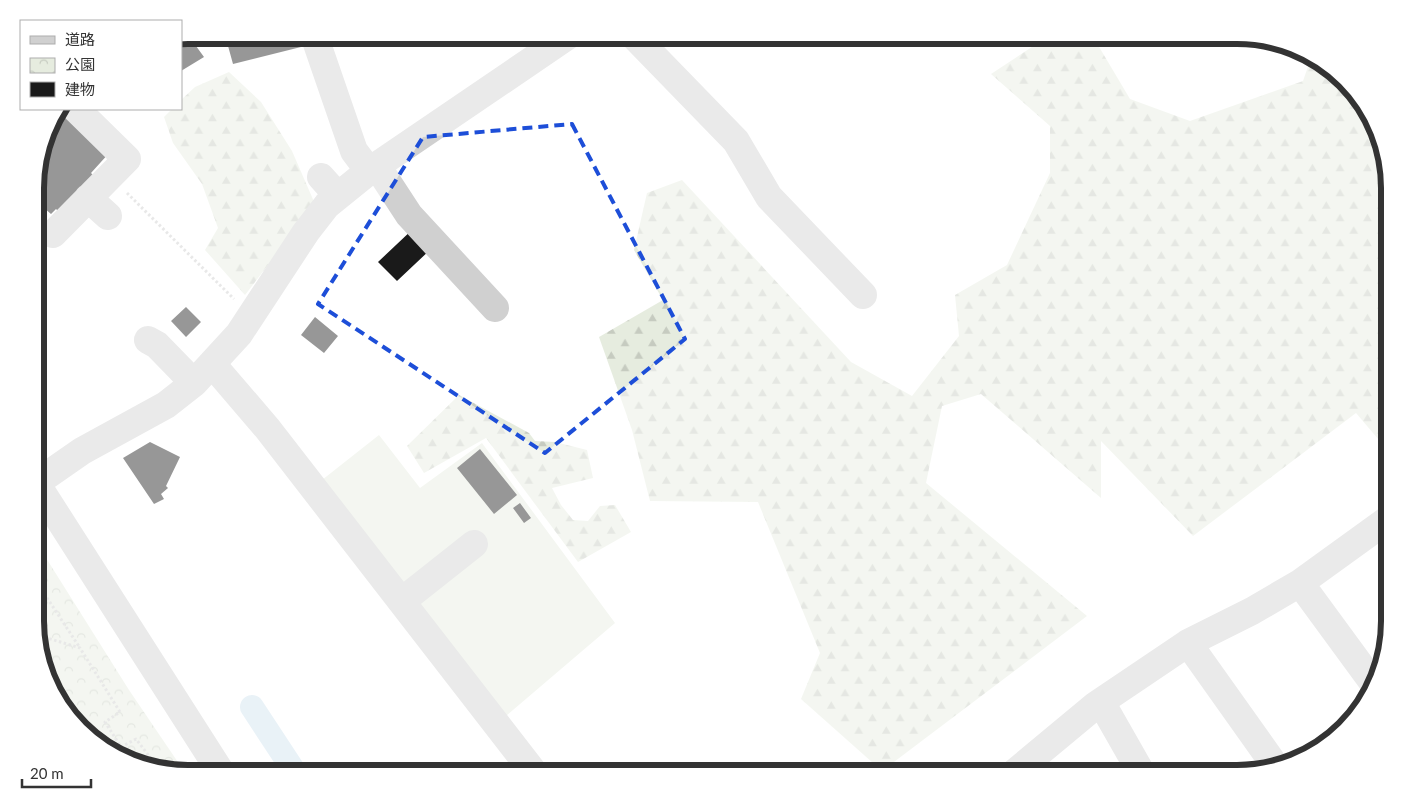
<svg xmlns="http://www.w3.org/2000/svg" width="1425" height="809" font-family="Lato,'Noto Sans JP',sans-serif">
  <style>
    .forest { fill: url(#forest-firs) }
    .park { fill: url(#park-crowns) }
    .pitch { fill: #e6ecdf }
    .lines { fill: none; stroke-linecap: round; stroke-linejoin: round }
    .canal { stroke: #cfe2ee; stroke-width: 24 }
    .building { fill: #1a1a1a }
    .path { stroke: #cdcdcd; stroke-width: 3; stroke-dasharray: 2.5 2.5; stroke-linecap: butt }
    .minor { stroke: #d0d0d0; stroke-width: 28 }
    .marked { fill: none; stroke: #1d4ed8; stroke-width: 4; stroke-dasharray: 10 6; stroke-linejoin: round }
    .rim { fill: none; stroke: #333; stroke-width: 6 }
  </style>
  <defs>
    <pattern id="forest-firs" width="22" height="20" patternUnits="userSpaceOnUse" patternTransform="scale(1.25)"><rect width="22" height="20" fill="#e6ecdf"/><path d="M5 1l3.5 6h-7zM16 11l3.5 6h-7z" fill="#c6cbc0"/></pattern>
    <pattern id="park-crowns" width="20" height="18" patternUnits="userSpaceOnUse" patternTransform="scale(1.25)"><rect width="20" height="18" fill="#e6ecdf"/><path d="M2 6a3 3 0 1 1 6 0M12 15a3 3 0 1 1 6 0" fill="none" stroke="#c6cbc0"/></pattern>
  </defs>
  <rect width="100%" height="100%" fill="#fff"/>
  <!-- forest -->
  <path class="forest" d="M1050,35h42l38,64 60,22 113,-40 9,-26 52,48 26,75v275l-34,-40 -163,123 -92,-95v57l-120,-104 -39,12 -16,77 161,133 -205,155 -81,-72 19,-46 -62,-151 -108,-1 -18,-71 -33,-93 64,-37 -29,-50 13,-57 35,-13 169,182 61,34 47,-60 -4,-41 52,-30 43,-92v-47l-59,-52z
    M229,72l32,30 31,49 23,53 -70,91 -40,-45 13,-22 -16,-44 -29,-41 -9,-26 8,-8h9v-9l14,-13z
    M459,395l70,38 6,8 20,1 32,8 6,28 -41,10 9,17 12,15 15,1 12,-15 15,-1 16,27 -53,30 -92,-124 -62,35 -17,-27z"/>
  <!-- park -->
  <path class="park" d="M36,542l93,148 57,84 -74,-20 -51,-48 -25,-65z"/>
  <!-- pitch -->
  <path class="pitch" d="M379,435l41,53 62,-45 133,180 -109,93 -184,-236z"/>
  <g class="lines">
    <!-- canal -->
    <path class="canal" d="M252,707l44,67"/>
  </g>
  <!-- building -->
  <path class="building" d="M188,35l16,22 -23,14v-35z
    M225,35h77l3,11 -72,18z
    M60,109h5l45,43 -19,21 4,4 -35,36 -4,-4 -5,5 -15,-13v-33l15,-48z
    M414,228l18,20 -35,33 -19,-19z
    M186,307l15,15 -15,15 -15,-16z
    M315,317l23,19 -14,17 -23,-18z
    M150,442l30,15 -14,29 2,2 -7,6 3,5 -10,5 -31,-46z
    M480,449l37,46 -23,19 -37,-46z
    M520,503l11,15 -7,5 -11,-15z"/>
  <g class="lines">
    <!-- path -->
    <path class="path" d="M127,193l107,106
      M36,581l44,67
      M36,632l8,5 36,11 40,64 -15,10 16,25 15,-8 20,26"/>
    <!-- minor -->
    <path class="minor" d="M314,35l40,116 15,20
      M633,35l103,106 33,56 94,98
      M377,166l32,49 86,93
      M321,177l17,19
      M88,198l20,18
      M53,234l74,-75 -51,-50
      M148,340l9,5 37,38
      M213,365l54,63 268,346
      M36,483l46,-32 84,-46 28,-22 45,-49 67,-102 21,-27 42,-34 200,-136
      M36,483l186,291
      M1300,583l74,101
      M402,601l72,-57
      M1188,643l86,121
      M1101,702l41,72
      M1013,774l83,-69 92,-62 64,-32 48,-28 90,-65"/>
  </g>
  <!-- marked area -->
  <path d="M0 0H1425V809H0ZM572,124l113,215 -140,114 -227,-149 105,-167z" fill="#fff" fill-opacity=".55" fill-rule="evenodd"/>
  <path class="marked" d="M572,124l113,215 -140,114 -227,-149 105,-167z"/>
  <!-- crop -->
  <path d="M0 0H1425V809H0ZM188 44H1237A144 144 0 0 1 1381 188V621A144 144 0 0 1 1237 765H188A144 144 0 0 1 44 621V188A144 144 0 0 1 188 44Z" fill="#fff" fill-rule="evenodd"/>
  <path class="rim" d="M188 44H1237A144 144 0 0 1 1381 188V621A144 144 0 0 1 1237 765H188A144 144 0 0 1 44 621V188A144 144 0 0 1 188 44Z"/>
  <!-- legend -->
  <rect x="20" y="20" width="162" height="90" fill="#ffffff" stroke="#adadad"/>
  <rect x="30" y="36" width="25" height="8" fill="#d0d0d0" stroke="#adadad"/>
  <text x="65" y="45" font-size="15" fill="#333333">道路</text>
  <rect x="30" y="58" width="25" height="15" fill="url(#park-crowns)" stroke="#adadad"/>
  <text x="65" y="70" font-size="15" fill="#333333">公園</text>
  <rect x="30" y="82" width="25" height="15" fill="#1a1a1a" stroke="#adadad"/>
  <text x="65" y="95" font-size="15" fill="#333333">建物</text>
  <!-- scale -->
  <path d="M22 779v8h69v-8" fill="none" stroke="#333333" stroke-width="2.5"/>
  <text x="30" y="779" font-size="15" fill="#333333" stroke="#ffffff" stroke-width="4" paint-order="stroke">20 m</text>
</svg>
